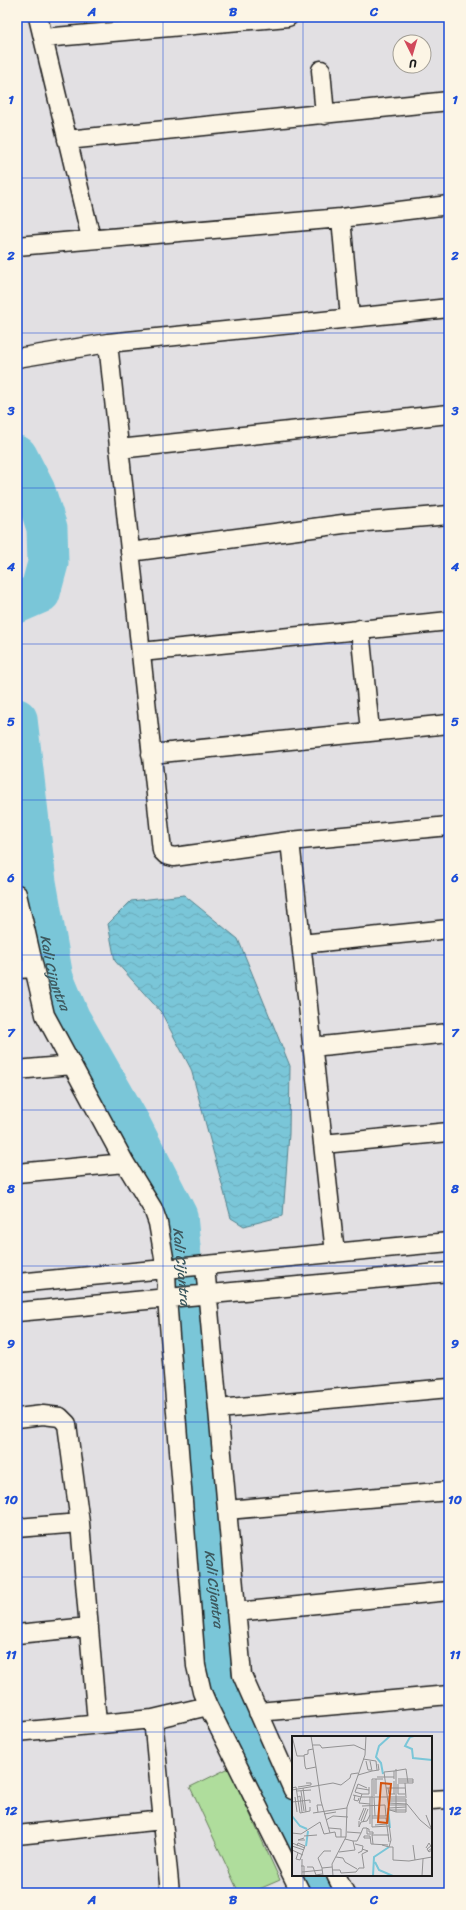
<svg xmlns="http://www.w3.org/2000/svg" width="466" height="1910" font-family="Sriracha,sans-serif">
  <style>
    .garden { fill: #afdd9c; stroke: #667c5c }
    .water { fill: url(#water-waves); stroke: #54828d }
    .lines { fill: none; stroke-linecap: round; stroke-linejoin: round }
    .river { stroke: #7ac6d8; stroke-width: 41 }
    .street-casing { stroke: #1c1c1c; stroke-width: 21 }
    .street { stroke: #fcf5e5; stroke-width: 18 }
    .grid { fill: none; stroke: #1d4ed8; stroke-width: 1; stroke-opacity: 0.55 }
    .labels { text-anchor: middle; stroke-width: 3; stroke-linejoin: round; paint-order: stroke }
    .water-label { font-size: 14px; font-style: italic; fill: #3d585e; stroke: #fcf5e5 }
    .inset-river { fill: none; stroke: #7ac6d8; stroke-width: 2 }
    .inset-road { fill: none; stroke: #939293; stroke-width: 1 }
    .view { fill: #d4530e; fill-opacity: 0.15; stroke: #d4530e; stroke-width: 2 }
    .inset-edge { fill: none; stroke: #1c1c1c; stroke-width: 2 }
    .neatline { fill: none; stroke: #1d4ed8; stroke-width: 1.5 }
    .grid-label { font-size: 13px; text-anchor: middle; font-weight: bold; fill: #1d4ed8 }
  </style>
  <defs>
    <pattern id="water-waves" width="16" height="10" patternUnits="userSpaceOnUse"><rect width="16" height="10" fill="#7ac6d8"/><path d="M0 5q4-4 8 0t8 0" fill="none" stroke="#69aab9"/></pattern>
  </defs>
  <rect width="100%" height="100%" fill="#e2e0e3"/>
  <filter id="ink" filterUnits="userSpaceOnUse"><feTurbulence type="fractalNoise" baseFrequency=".025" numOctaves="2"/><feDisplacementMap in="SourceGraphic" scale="8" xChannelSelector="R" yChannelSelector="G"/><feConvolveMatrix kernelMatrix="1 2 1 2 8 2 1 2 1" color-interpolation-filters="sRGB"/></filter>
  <g filter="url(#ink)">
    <!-- garden -->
    <path class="garden" d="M229,1768l51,112 -30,13h-11l-49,-106z"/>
    <!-- water -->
    <path class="water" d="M184,895l54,44 52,127 -1,68 -6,82 -39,10 -13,-8 -40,-149 -30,-57 -46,-51 -7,-37 23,-23z"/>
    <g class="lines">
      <!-- river -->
      <g class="river">
        <path d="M17,456l18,35 12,37 1,35 -8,30 -23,10"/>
        <path id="s1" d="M17,719l19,163 17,96 17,41 61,107 46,90 12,123 10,75 9,121 15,127 28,92 42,77"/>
        <path d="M317,1875l10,18"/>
      </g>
      <!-- street casing -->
      <g class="street-casing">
        <path id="street" d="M38,17l53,221
          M43,38l245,-21
          M321,70l4,45
          M67,140l382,-39
          M341,218l9,100
          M17,246l324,-28 108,-13
          M108,343l54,508 4,4 8,2 116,-16 159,-15
          M17,358l91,-15 341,-35
          M119,449l330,-35
          M130,552l213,-28 106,-9
          M360,629l10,102
          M141,652l308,-31
          M151,754l298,-30
          M290,841l45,412
          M17,894l28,121 80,148 28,46 5,14 8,46 1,29 29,368 6,26 6,14 93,187
          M301,944l148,-15
          M17,969l17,-1
          M312,1047l137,-14
          M17,1070l55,-5
          M323,1144l126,-12
          M17,1173l108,-10
          M205,1266l37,409 51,115
          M17,1283l432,-41
          M17,1312l432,-40
          M218,1409l231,-21
          M17,1418l26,-3 17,2 7,7 13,99 17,200
          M227,1510l222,-19
          M17,1528l63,-5
          M236,1612l213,-21
          M17,1634l72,-7
          M258,1712l191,-17
          M153,1719l17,174
          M17,1732l136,-13 55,-13
          M431,1800l18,-1
          M17,1835l146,-15
          M336,1875l9,18"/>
      </g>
      <!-- street -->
      <use href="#street" class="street"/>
    </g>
  </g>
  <!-- grid -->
  <path class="grid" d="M163,17v1876M303,17v1720M17,178h432M17,333h432M17,488h432M17,644h432M17,800h432M17,955h432M17,1110h432M17,1266h432M17,1422h432M17,1577h432M17,1732h432M303,1875v18"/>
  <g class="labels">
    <!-- water labels -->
    <g class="water-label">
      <text dy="5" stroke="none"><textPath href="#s1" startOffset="257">Kali Cijantra</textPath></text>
      <text dy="5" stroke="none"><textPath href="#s1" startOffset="581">Kali Cijantra</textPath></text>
      <text dy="5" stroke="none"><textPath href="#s1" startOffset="905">Kali Cijantra</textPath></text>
    </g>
  </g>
  <!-- overview -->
  <g transform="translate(292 1736)">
    <rect width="140" height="140" fill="#e2e0e3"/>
    <path class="inset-river" d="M122,0l-4,1 -5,9 7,3 1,9 19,2M91,38l-2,-11 -5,-6 3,-11 11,-10M96,72l2,20M0,80l8,10 7,3M14,110l2,-15M83,126l4,8 14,6M81,140l1,-19 15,-10"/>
    <path class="inset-road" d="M0,0l5,20h7M19,0l5,31M21,9h7l2,3 32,-3 11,5M21,13l-5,1v4l-4,1 1,11 1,3 10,-2 5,34 9,32M71,23l13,2 1,9M74,25l2,9h3M78,25l2,10 7,-1 -1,-6M102,35l-10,1 5,38h17M66,39l14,-4M85,41h17M84,43v15M91,43h-11v48l17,-1M102,43v-8l12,-2 2,14M106,43h15v4h-15M82,44v16M102,45v13M106,45h15M113,47l1,15M106,48v10h7M6,51l13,-2v-2h-5M77,51v7h-7l-3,9 11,1M0,52l4,-1 4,26 10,-2v-4M11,52l3,24M65,52l12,2M94,52h19M96,52l1,6h6M0,54l41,-7 8,2 9,-7 1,-4 7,-1M5,55l14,-1M9,55l3,20M70,58l-7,-2 3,-8 9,4M61,59l8,2h44M63,59l-1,5 4,1 1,-3M3,61l2,15M6,61l2,-1 2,16M78,61v27M82,61l1,19M95,63h19v13h-10M96,65h18M0,66l18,-2v3M96,67l19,1 13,16 12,10M97,69h17M70,70l23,-1 1,11M97,72l17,-1M98,74l6,2v-43M26,76l-1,-7h5M21,77l34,-5M32,78l12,-2M134,79l5,13M80,80h16l3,24 -2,7 -7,-2M80,82h15M94,82l3,24M34,84l7,-4 15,1M67,84l5,-12M67,85v6l2,-5 6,-1 3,-6M69,85l5,-13M71,86l5,-13M83,89l12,-1M37,92l12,1v8M55,96l14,1 2,-5h4l1,1h1v3h4v2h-6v-6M0,97l9,1 19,-12 4,12 11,-2 1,5h10M12,100l13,-1M78,100l1,8 17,1M12,102l-6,2h7M78,102h-6v-2h6M61,105h4l4,-8M0,107l13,5M63,108l8,2 -1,5 -4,2M81,108l-1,-9h17M121,109l2,15M0,110l12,4M5,110l1,-3 7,3 -5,14 -4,-1 2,-6M139,110l-4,3 2,3 3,-2M97,111h4v13l16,1 23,-4M134,112l3,-5 3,5 -4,3M0,114l11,5M47,116l16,-2 -2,-9 -8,-2M44,121l7,1 2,4 12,7M10,123v17M9,130h3v10M15,131h6l3,8 6,-1M30,132l-4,-10 6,-7h7M41,134h7l1,3 15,-1 3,-4h5l-2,-14 6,-3 -6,-2M10,136l20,-2M31,140l-1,-8 10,-1M41,140l-1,-12 14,-27 1,-30 18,-52 1,-19M130,140l1,-17"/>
    <path class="view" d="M89,47l10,1 -4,39 -9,-1z"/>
    <rect width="140" height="140" class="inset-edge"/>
  </g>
  <!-- margin -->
  <rect width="466" height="1910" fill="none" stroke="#fcf5e5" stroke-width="44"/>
  <!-- north arrow -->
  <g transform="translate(412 54) rotate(175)"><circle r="19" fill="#fcf5e5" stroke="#a29e95"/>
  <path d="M0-3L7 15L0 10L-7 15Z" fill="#d1495b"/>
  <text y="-6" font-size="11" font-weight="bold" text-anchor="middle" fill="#1c1c1c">U</text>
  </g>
  <rect x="22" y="22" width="422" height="1866" class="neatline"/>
  <g class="grid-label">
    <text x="92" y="16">A</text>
    <text x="233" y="16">B</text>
    <text x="374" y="16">C</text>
    <text x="11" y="104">1</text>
    <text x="455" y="104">1</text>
    <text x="11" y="260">2</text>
    <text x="455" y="260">2</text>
    <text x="11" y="415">3</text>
    <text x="455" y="415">3</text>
    <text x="11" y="571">4</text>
    <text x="455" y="571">4</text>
    <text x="11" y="726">5</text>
    <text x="455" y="726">5</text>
    <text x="11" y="882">6</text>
    <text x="455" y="882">6</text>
    <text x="11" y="1037">7</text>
    <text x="455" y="1037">7</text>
    <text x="11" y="1193">8</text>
    <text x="455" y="1193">8</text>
    <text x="11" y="1348">9</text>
    <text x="455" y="1348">9</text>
    <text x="11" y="1504">10</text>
    <text x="455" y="1504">10</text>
    <text x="11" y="1659">11</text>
    <text x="455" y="1659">11</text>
    <text x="11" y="1815">12</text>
    <text x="455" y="1815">12</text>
    <text x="92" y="1904">A</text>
    <text x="233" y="1904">B</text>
    <text x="374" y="1904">C</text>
  </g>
</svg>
